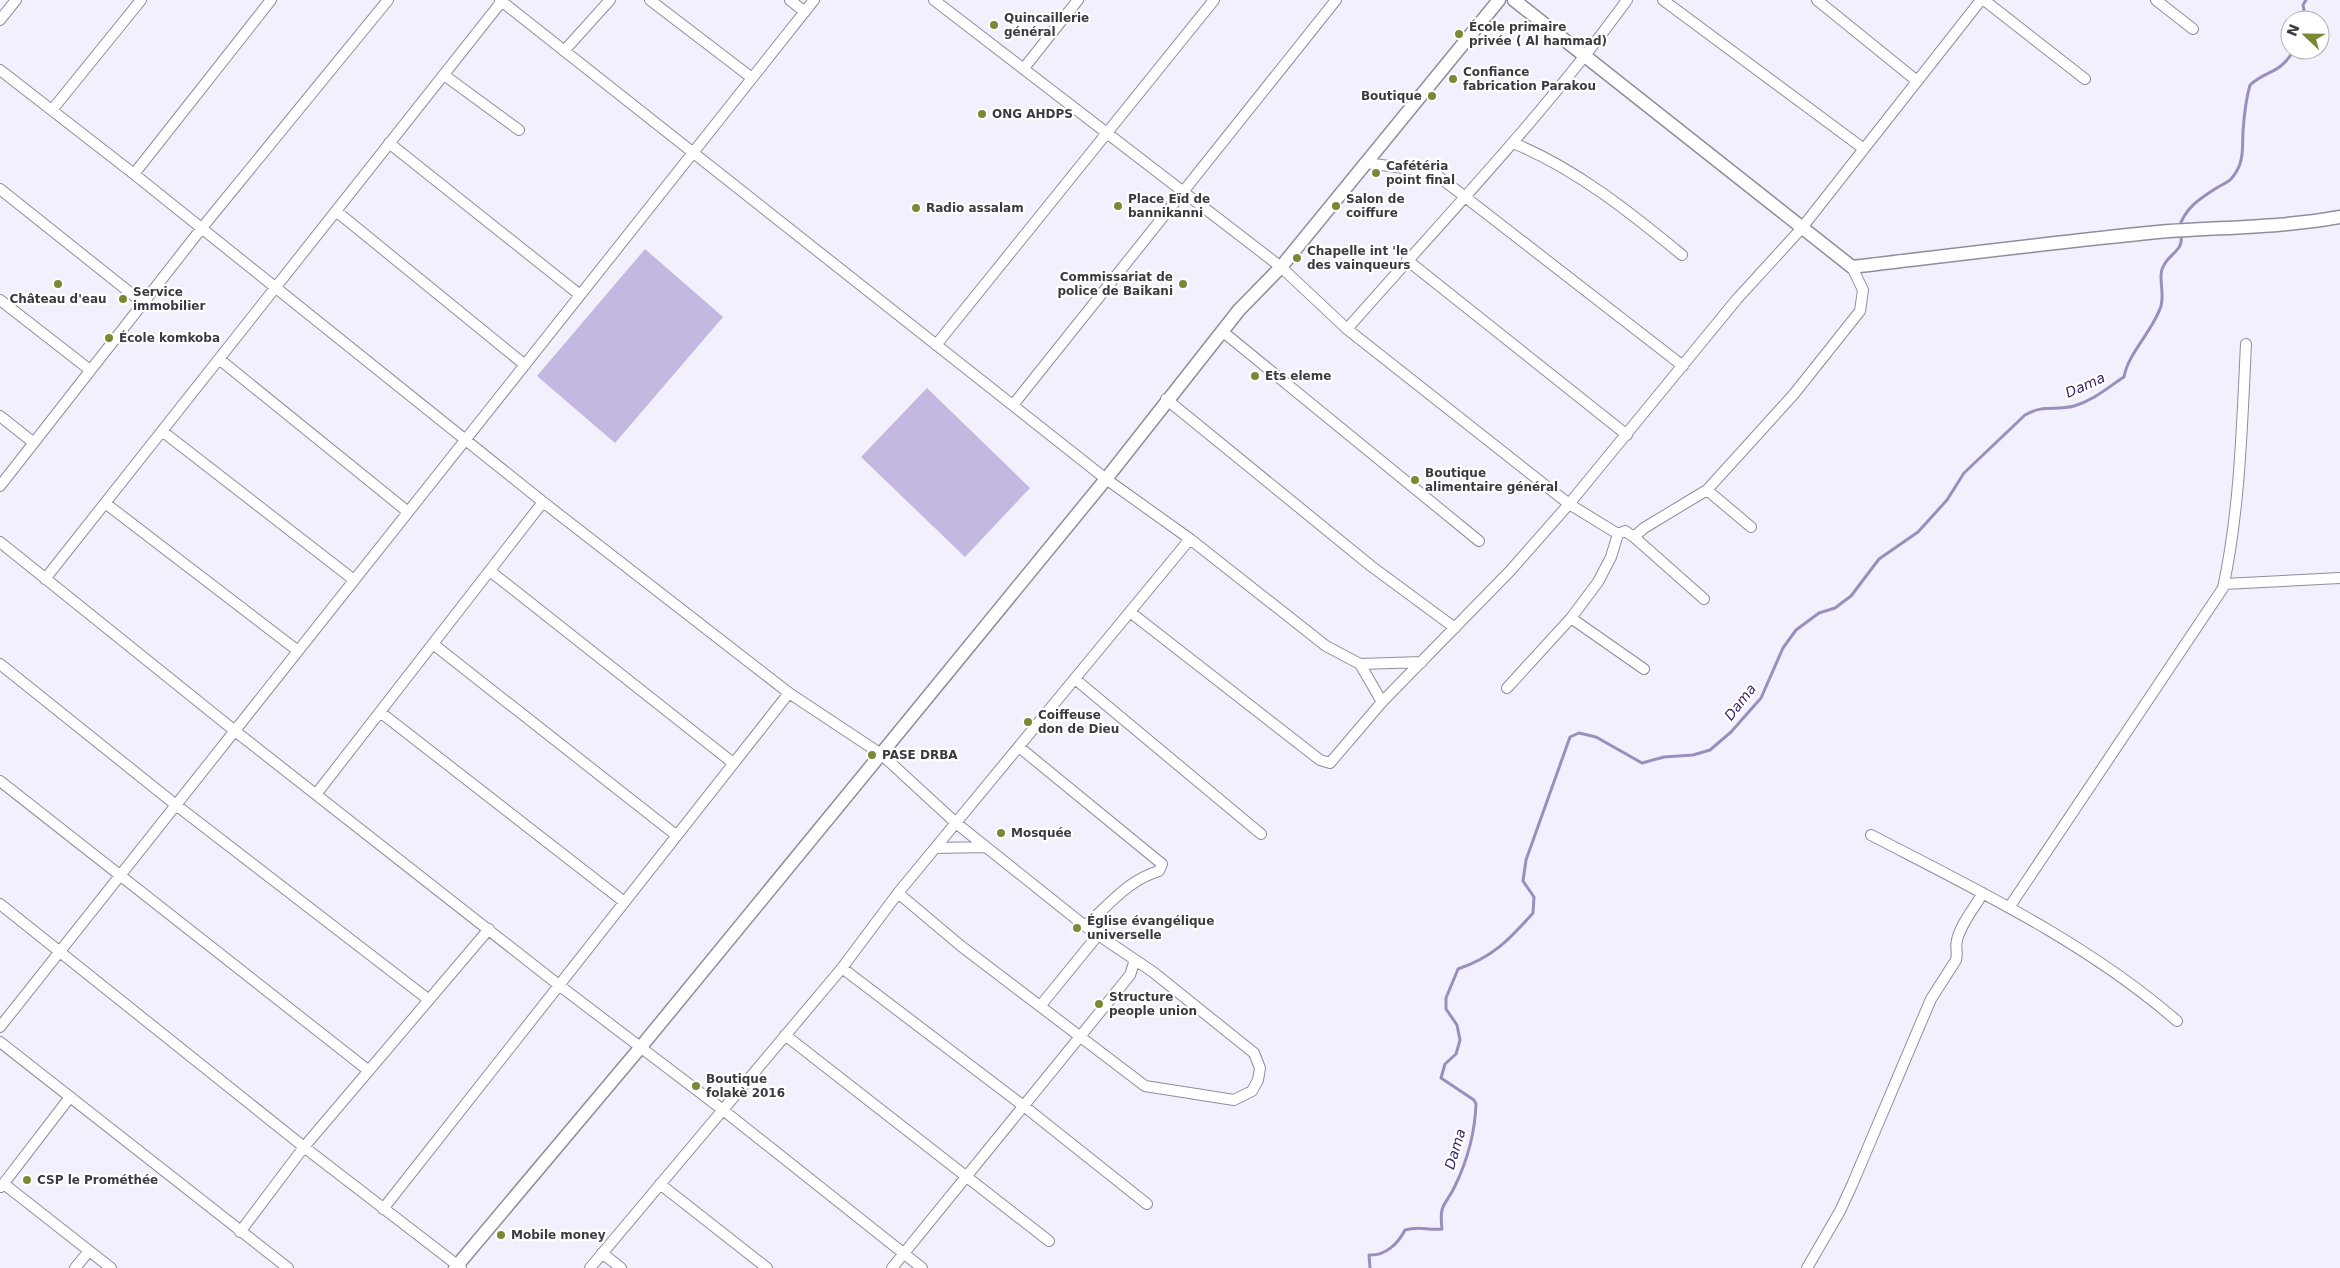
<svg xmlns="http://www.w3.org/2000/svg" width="2340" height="1268" font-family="'DejaVu Sans',sans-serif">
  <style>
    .garden { fill: #c2b8e0 }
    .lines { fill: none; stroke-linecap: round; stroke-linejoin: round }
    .stream { stroke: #9a8fbc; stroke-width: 3 }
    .minor-casing { stroke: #908d9a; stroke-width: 12 }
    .tertiary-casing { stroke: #908d9a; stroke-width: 15 }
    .minor { stroke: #fff; stroke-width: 10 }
    .tertiary { stroke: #fff; stroke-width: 12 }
    .poi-dot { fill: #7d8835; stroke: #fff; stroke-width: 2 }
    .labels { text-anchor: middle; stroke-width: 4.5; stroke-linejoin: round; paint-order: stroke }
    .poi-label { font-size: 12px; font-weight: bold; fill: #3c3a40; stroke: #fff; text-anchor: start }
    .water-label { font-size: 14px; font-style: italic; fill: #3b2168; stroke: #fff }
  </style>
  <rect width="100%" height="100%" fill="#f3f0fe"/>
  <!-- garden -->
  <path class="garden" d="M645,249l78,68 -108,126 -78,-67z
    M927,388l103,100 -65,69 -104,-100z"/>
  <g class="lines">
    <!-- stream -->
    <path class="stream" d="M2306,20l-3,-15 3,-5
      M2179,228c6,-21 22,-30 39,-41 4,-2 10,-5 13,-8 14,-16 11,-30 12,-48 1,-14 3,-32 7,-46 18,-16 29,-10 44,-35
      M1370,1268l-1,-13c16,1 29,-11 36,-25 17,-5 21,1 37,-1 -3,-26 3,-22 13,-43 12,-25 20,-54 21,-82l-2,-4 -33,-22 4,-14 11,-10 4,-14 -3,-15 -11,-16v-11l12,-29c35,-12 51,-29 75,-56l1,-16 -11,-16 3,-21 44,-123 9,-4 17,4 46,26 22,-6 29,-2 17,-5 21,-18 30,-34 22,-50 13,-18 23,-17 16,-5 16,-12 28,-37 39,-27 29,-32 17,-27 61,-58c19,-11 30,-4 49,-9 20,-6 33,-18 50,-29 4,-24 29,-46 37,-71 4,-14 -4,-31 3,-41 6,-12 22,-16 16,-32"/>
    <!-- minor casing -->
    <g class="minor-casing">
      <path id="minor" d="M500,0l606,479 84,60 136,107 34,18 22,38
        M650,0l102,78
        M790,0l15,12
        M934,0l347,267 66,62 222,175 49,30
        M1663,0l201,149
        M1817,0l100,81
        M1984,0l101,79
        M2156,0l37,29
        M0,20l16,-20
        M564,51l46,-51
        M1024,68l54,-68
        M0,70l134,104 409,328 246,191 92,61 75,69 129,103 68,46 101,81 6,15 -2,12 -6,11 -18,9 -89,-14 -184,-140 -63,-53
        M444,75l75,55
        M52,110l89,-110
        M389,143l191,152
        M1513,143c62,25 118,70 169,112
        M1366,163l38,5 34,8 245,190
        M134,174l137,-174
        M0,189l143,114
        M336,211l189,154
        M1407,260l220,175
        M0,300l90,70
        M1347,329c95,-108 195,-212 280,-329
        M1222,331l257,210
        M936,345l278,-345
        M219,359l189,153
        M1166,399l205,167 84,62
        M1013,405l323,-405
        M0,416l34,27
        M162,431l192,149
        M0,486l201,-257 187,-229
        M1707,490l44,37
        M105,503l193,148
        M1634,537l10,-9 63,-38 87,-96 66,-83 3,-21 -11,-23
        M0,542l235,189 325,255 163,124 199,158
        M490,571l243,192
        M45,579l457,-578
        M2224,584l116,-6
        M1130,612l190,148 10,3 52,-61 128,-131 59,-67 168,-205 64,-70 180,-229
        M1571,618l73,51
        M433,644l243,191
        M0,664l176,141 253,195
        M1360,664l62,-2
        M1075,679l186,155
        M1507,688l64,-70 27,-36 13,-25 7,-23 7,-3 9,6 70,62
        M380,712l243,189
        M1019,747l143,117 -3,7c-31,9 -50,34 -74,55
        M0,781l369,290
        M317,793l226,-291
        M1871,835c106,55 215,107 306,186
        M935,848l51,-1
        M0,904l304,243 157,121
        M2010,906l213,-318c17,-78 19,-164 23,-244
        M842,968l183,139 122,97
        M1041,1005l57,-70
        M0,1027l814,-1027
        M785,1035l264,206
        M0,1042l288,226
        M4,1184l107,84
        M660,1184l107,84
        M1,1187l69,-90
        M383,1209l406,-516
        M240,1232l64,-85 185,-218
        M602,1253l19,15
        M75,1268l14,-17
        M590,1268l252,-300 56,-75 292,-354
        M892,1268l238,-293 5,-15
        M1807,1268l33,-57 12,-26 79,-186 25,-39c2,-8 -1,-13 1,-20 4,-17 18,-33 26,-47"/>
    </g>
    <!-- tertiary casing -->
    <g class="tertiary-casing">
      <path id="tertiary" d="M1514,0l338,267c102,-12 204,-25 306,-35 61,-5 122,-4 182,-15
        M455,1268l185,-220 241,-294 225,-275 133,-169 42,-43 218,-267"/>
    </g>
    <!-- minor -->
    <use href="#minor" class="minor"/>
    <!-- tertiary -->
    <use href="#tertiary" class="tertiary"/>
  </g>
  <!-- markers -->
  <g class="poi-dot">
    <circle cx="994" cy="25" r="5"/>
    <circle cx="1459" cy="34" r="5"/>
    <circle cx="1453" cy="79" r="5"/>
    <circle cx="1432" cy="96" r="5"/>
    <circle cx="982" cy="114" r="5"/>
    <circle cx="1376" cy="173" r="5"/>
    <circle cx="1118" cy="206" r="5"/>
    <circle cx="1336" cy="206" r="5"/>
    <circle cx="916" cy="208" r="5"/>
    <circle cx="1297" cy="258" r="5"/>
    <circle cx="58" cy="284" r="5"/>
    <circle cx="1183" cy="284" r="5"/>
    <circle cx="123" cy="299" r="5"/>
    <circle cx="109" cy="338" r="5"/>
    <circle cx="1255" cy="376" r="5"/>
    <circle cx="1415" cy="480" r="5"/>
    <circle cx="1028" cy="722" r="5"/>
    <circle cx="872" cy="755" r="5"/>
    <circle cx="1001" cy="833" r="5"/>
    <circle cx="1077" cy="928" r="5"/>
    <circle cx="1099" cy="1004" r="5"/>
    <circle cx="696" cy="1086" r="5"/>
    <circle cx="27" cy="1180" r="5"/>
    <circle cx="501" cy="1235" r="5"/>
  </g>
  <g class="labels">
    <!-- poi labels -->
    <g class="poi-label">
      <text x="1004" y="22">Quincaillerie<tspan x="1004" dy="14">général</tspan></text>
      <text x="1469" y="31">École primaire<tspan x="1469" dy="14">privée ( Al hammad)</tspan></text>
      <text x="1463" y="76">Confiance<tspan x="1463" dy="14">fabrication Parakou</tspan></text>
      <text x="1422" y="100" text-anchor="end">Boutique</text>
      <text x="992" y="118">ONG AHDPS</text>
      <text x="1386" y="170">Cafétéria<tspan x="1386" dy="14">point final</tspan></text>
      <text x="1128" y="203">Place Eïd de<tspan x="1128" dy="14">bannikanni</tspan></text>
      <text x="1346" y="203">Salon de<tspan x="1346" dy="14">coiffure</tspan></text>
      <text x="926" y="212">Radio assalam</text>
      <text x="1307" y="255">Chapelle int 'le<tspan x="1307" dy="14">des vainqueurs</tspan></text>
      <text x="1173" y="281" text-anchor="end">Commissariat de<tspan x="1173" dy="14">police de Baikani</tspan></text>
      <text x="133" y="296">Service<tspan x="133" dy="14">immobilier</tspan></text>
      <text x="58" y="303" text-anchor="middle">Château d'eau</text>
      <text x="119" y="342">École komkoba</text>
      <text x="1265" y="380">Ets eleme</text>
      <text x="1425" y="477">Boutique<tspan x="1425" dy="14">alimentaire général</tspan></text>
      <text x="1038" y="719">Coiffeuse<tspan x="1038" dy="14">don de Dieu</tspan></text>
      <text x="882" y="759">PASE DRBA</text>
      <text x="1011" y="837">Mosquée</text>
      <text x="1087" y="925">Église évangélique<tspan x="1087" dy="14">universelle</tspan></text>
      <text x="1109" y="1001">Structure<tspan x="1109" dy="14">people union</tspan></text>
      <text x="706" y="1083">Boutique<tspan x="706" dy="14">folakè 2016</tspan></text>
      <text x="37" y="1184">CSP le Prométhée</text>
      <text x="511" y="1239">Mobile money</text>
    </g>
    <!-- water labels -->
    <g class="water-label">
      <text transform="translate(2085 385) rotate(-24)" y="5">Dama</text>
      <text transform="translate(1740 702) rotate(-52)" y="5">Dama</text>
      <text transform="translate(1455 1149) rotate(-73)" y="5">Dama</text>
    </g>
  </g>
  <!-- north arrow -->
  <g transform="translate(2305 35) rotate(292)"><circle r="24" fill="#ffffff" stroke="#b1b0b3"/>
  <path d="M0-4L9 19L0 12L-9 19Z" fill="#7d8835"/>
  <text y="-8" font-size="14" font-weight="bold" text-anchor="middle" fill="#3c3a40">N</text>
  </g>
</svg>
